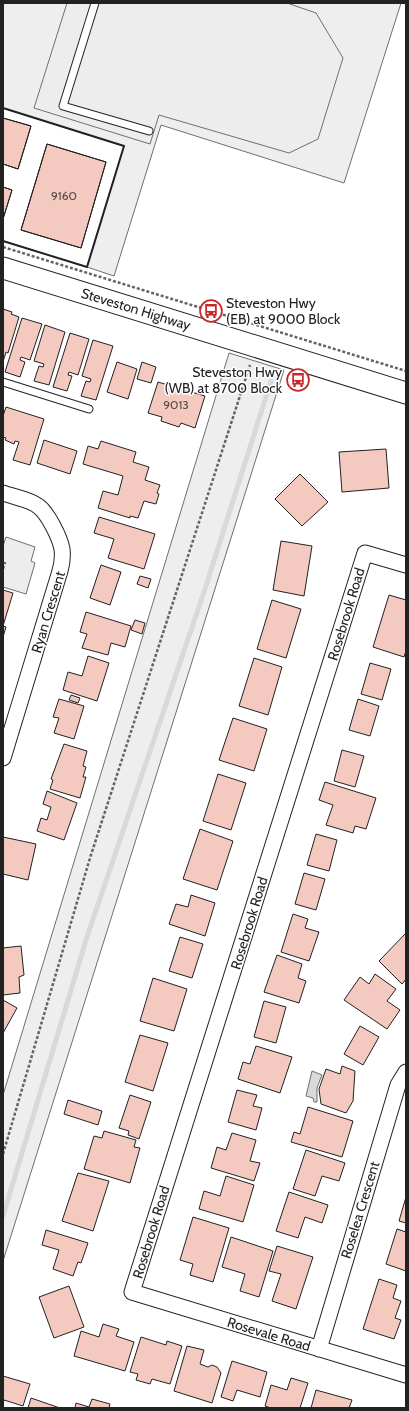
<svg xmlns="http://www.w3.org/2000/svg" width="409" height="1411" font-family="Cabin,sans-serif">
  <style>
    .green { fill: #eee; stroke: #6f6f6f }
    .parking { fill: #ededed; stroke: #6f6f6f }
    .water { fill: #d9d9d9; stroke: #6f6f6f }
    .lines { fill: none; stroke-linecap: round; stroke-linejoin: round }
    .stream { stroke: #d9d9d9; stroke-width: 5 }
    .building { fill: #f3c9c0; stroke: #222 }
    .lane-casing { stroke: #222; stroke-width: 9 }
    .street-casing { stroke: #222; stroke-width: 17 }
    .secondary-casing { stroke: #222; stroke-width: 23 }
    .path { stroke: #646464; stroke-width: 2.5; stroke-dasharray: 3 2; stroke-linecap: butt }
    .lane { stroke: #fff; stroke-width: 7 }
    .street { stroke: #fff; stroke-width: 15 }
    .secondary { stroke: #fff; stroke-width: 21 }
    .wall { stroke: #222; stroke-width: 2 }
    .labels { text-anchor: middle; stroke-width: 3; stroke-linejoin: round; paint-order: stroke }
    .number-label { font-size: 12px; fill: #564c4a }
    .poi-label { font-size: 14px; fill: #222; stroke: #fff; text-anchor: start }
    .street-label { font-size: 14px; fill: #222; stroke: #fff }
  </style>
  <rect width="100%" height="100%" fill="#fff"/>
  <!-- green -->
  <path class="green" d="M3,3h398l-57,180 -183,-58 -47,151 -27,-9 37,-121 -121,-38z
    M229,353l55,17 -281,891v-166z"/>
  <!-- parking -->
  <path class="parking" d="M67,3h220l29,10 27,45 -25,81 -29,14 -130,-38 -9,29 -116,-36z
    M6,537l29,10 -4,14 4,2 -9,31 -23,-7v-41z"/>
  <!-- water -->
  <path class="water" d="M312,1071l10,4 -5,13v14h-3l-1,-4 -7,-2z"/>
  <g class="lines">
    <!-- stream -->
    <path class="stream" d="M3,1216l84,-279 118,-348 66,-208"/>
  </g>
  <!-- building -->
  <path class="building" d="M3,118l28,8 -13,43 -15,-5z
    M3,118l28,8 -13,43 -15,-5z
    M47,144l59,18 -25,86 -60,-18z
    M47,144l59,18 -25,86 -60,-18z
    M3,187l9,3 -9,29z
    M3,187l9,3 -9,29z
    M3,309l9,3 -1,2 8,3 -11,36 -2,-1 -3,10z
    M22,318l20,6 -12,36 -9,-3 -1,3 5,2 -5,15 -15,-5z
    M45,325l20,7 -16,53 -15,-4 5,-15 4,1 1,-3 -10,-3z
    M70,333l19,6 -11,36 -9,-3 -1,3 4,1 -5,15 -14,-4z
    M93,340l20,6 -17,54 -15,-4 5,-15 4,1 1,-3 -9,-3z
    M117,362l20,7 -9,30 -21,-7z
    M142,362l14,5 -5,16 -14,-4z
    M158,382l47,14 -10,32 -14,-5 -2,4 -18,-6 1,-4 -14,-4z
    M6,407l38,12 -14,46 -17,-5 6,-18 -4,-1 -1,3 -9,-4 1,-2 -3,-1v-21z
    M44,440l33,11 -7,23 -33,-11z
    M101,441l35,11 -3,10 16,5 -4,13 15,5 -3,8 2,1 -3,10 -12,-3 -6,17 -8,-2v2l-32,-10 5,-17 15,4 5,-19 -40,-12 5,-18 10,3z
    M386,449l3,39 -47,4 -3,-40z
    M300,474l28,28 -26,24 -27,-27z
    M99,517l56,17 -11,35 -36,-11 6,-19 -20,-6z
    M281,541l31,5 -8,50 -31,-6z
    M101,565l20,7 -11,33 -20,-7z
    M140,576l11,3 -3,9 -11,-4z
    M3,590l10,3 -10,33 3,1 -3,10z
    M389,595l17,5v51l-2,6 -31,-10z
    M272,600l29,9 -15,49 -29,-9z
    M86,612l45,14 -6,21 -14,-4 -3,12 -26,-7 5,-14 -7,-2z
    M135,620l10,3 -3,11 -11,-4z
    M88,656l21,7 -12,38 -34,-11 5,-18 14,4z
    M254,658l28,9 -14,48 -29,-9z
    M370,663l21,6 -9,31 -21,-6z
    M71,695l9,3 -2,5 -9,-3z
    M59,699l25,7 -10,33 -20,-6 5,-15 -6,-1z
    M358,699l21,7 -9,30 -21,-6z
    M233,718l34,11 -13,42 -35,-11z
    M64,744l23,7 -4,15 3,1 -3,10h3l-6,21 -30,-9 3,-9 -2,-1z
    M342,750l22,6 -9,31 -21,-6z
    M218,774l28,9 -15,47 -28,-9z
    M325,782l51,16 -10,31 -11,-3 -2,7 -27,-8 7,-20 -14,-5z
    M47,791l30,12 -13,37 -27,-9 4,-13 6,2 4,-13 -8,-3z
    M200,829l33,12 -16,49 -34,-11z
    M316,834l21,6 -8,31 -22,-6z
    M3,837l33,7 -8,36 -25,-6z
    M304,873l21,6 -9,31 -21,-6z
    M191,895l24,8 -10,33 -36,-12 7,-20 12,3z
    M293,914l15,5 -3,9 14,4 -10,29 -28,-9z
    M406,933v46l-4,5 -23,-23z
    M180,937l23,7 -11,34 -23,-7z
    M21,946l3,29 -5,2 1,16 -17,2v-47z
    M277,955l25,9 -4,14 8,3 -7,22 -35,-11z
    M375,974l21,15 -9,12 13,9 -13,19 -43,-29 16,-23 9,7z
    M153,978l34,11 -13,42 -34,-10z
    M3,1000l14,8 -14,25z
    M264,1001l22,6 -10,36 -22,-6z
    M360,1026l19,11 -16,28 -19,-11z
    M140,1035l28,8 -15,48 -28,-9z
    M256,1046l36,11 -12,36 -42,-14 5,-17 7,2z
    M342,1066l13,5 -2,30 -7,12 -25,-9 -2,-15 7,-20 14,5z
    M237,1090l20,5 -4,11 9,2 -6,22 -28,-8z
    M130,1095l21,7 -12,37 -11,-4 1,-4 -10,-3z
    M68,1100l34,11 -4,14 -34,-11z
    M308,1107l45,14 -11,36 -51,-15 3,-10 6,2z
    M104,1131l32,9 -2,7 6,1 -10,35 -46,-14 10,-33 8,2z
    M232,1133l24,7 -6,21 10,2 -6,18 -43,-13 6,-21 9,3z
    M306,1150l39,13 -6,18 -17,-5 -7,20 -22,-7z
    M78,1173l31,8 -16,50 -31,-10z
    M226,1176l28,9 -11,37 -44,-13 5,-18 16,5z
    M289,1192l39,13 -6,18 -17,-6 -7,21 -22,-7z
    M406,1197v26l-7,-2z
    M193,1217l36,11 -16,54 -23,-7 3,-11 -13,-4z
    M397,1229l9,3v39l-20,-7z
    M46,1230l42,13 -7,20 -3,-1 -5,14 -20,-7 6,-19 -17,-5z
    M231,1237l42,14 -14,46 -19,-6 5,-17 -23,-7z
    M277,1246l36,11 -17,52 -24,-8 9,-27 -12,-3z
    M379,1279l18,6 -4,13 8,3 -6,17 6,2 -7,19 -31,-10z
    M69,1286l15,41 -30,11 -15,-41z
    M103,1324l16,5 -3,7 18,6 -9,29 -51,-15 7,-25 18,6z
    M141,1337l25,8 1,-4 15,5 -12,38 -18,-5 -2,5 -14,-4 2,-6 -8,-2z
    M187,1346l17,4 -4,14 8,3 4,-2 5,2 4,6 -9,30 -38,-12z
    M232,1361l35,11 -7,25 -23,-7 -4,11 -12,-4z
    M3,1376l27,8 -7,22 -19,-6 -1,4z
    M291,1378l17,5 -8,25h-29l-6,-2 6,-21 16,5z
    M316,1390l36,10 -3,8h-38z
    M31,1398l29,10h-32z
    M92,1399l18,5 -1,4h-34l1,-5 13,4z"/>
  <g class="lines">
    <!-- lane casing -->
    <g class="lane-casing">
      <path id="lane" d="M95,3l-32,103 86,25
        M3,382l86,27"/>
    </g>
    <!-- street casing -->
    <g class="street-casing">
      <path id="street" d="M3,493c11,4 26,6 35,13 10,7 22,32 24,43 1,8 0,15 -2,22l-57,187
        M406,565l-41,-12 -233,739 274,83
        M319,1349l79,-264 8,-13"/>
    </g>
    <!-- secondary casing -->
    <g class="secondary-casing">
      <path id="secondary" d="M3,268l403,125"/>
    </g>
    <!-- path -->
    <path class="path" d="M3,247l403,124
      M3,569l2,-7
      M3,1154l87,-296 160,-493"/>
    <!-- lane -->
    <use href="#lane" class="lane"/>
    <!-- street -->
    <use href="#street" class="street"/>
    <!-- secondary -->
    <use href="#secondary" class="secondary"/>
    <!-- wall -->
    <path class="wall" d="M3,108l121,38 -37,121 -84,-26"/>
  </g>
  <!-- icons -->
  <defs>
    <g id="bus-ring" transform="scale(1.15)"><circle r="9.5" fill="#fff" stroke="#c62828" stroke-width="1.5"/><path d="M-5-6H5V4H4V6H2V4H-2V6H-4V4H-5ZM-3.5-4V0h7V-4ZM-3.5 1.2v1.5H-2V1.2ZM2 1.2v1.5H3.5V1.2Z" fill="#c62828"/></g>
  </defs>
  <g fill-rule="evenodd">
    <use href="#bus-ring" x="211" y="311"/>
    <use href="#bus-ring" x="298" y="380"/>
  </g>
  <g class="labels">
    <!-- number labels -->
    <g class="number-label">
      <text x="64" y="200">9160</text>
      <text x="176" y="409">9013</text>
    </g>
    <!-- poi labels -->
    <g class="poi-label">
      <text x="226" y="308">Steveston Hwy<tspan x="226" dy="16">(EB) at 9000 Block</tspan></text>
      <text x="282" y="377" text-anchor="end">Steveston Hwy<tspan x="282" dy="16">(WB) at 8700 Block</tspan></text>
    </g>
    <!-- street labels -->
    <g class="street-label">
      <text transform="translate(136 309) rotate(17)" y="5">Steveston Highway</text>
      <text transform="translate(48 612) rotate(-73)" y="5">Ryan Crescent</text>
      <text transform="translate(346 614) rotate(-73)" y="5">Rosebrook Road</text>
      <text transform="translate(249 923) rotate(-73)" y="5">Rosebrook Road</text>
      <text transform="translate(360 1210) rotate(-73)" y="5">Roselea Crescent</text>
      <text transform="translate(151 1232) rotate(-73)" y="5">Rosebrook Road</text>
      <text transform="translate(269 1334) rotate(17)" y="5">Rosevale Road</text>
    </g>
  </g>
  <!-- border -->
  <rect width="409" height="1411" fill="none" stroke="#222222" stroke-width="8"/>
</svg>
